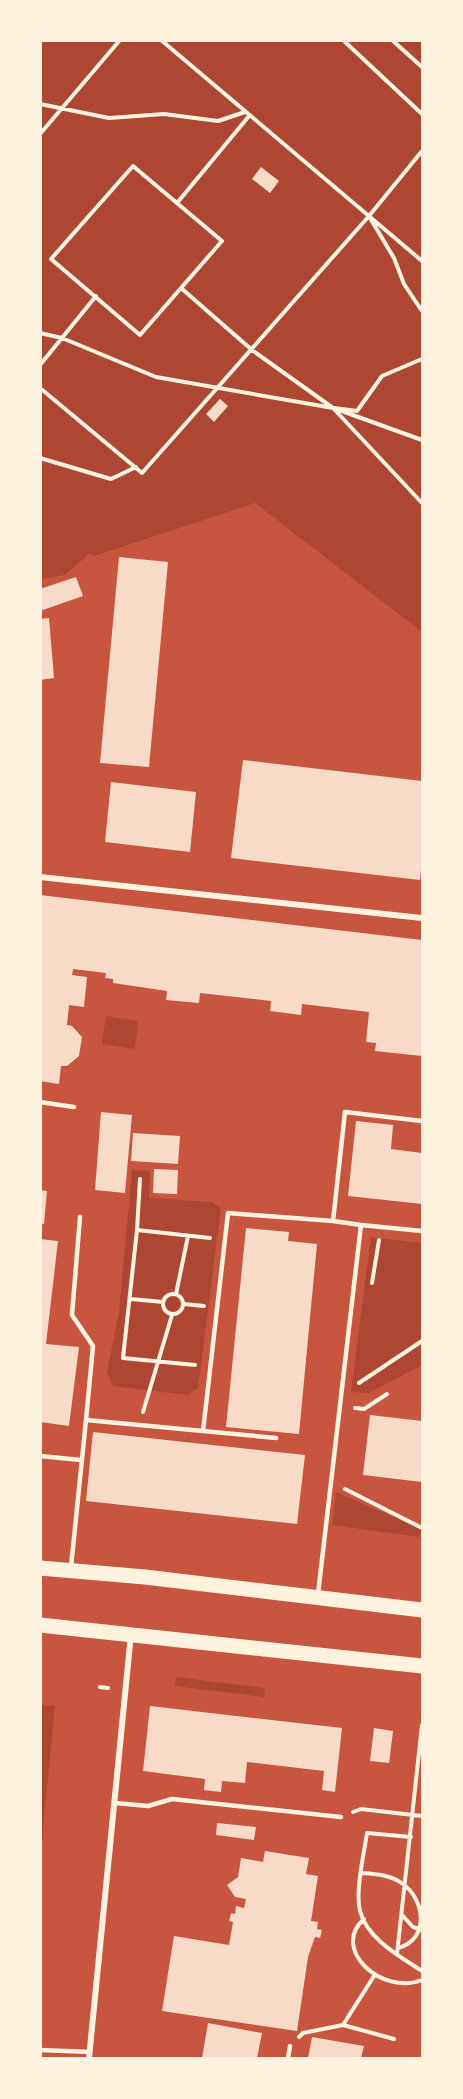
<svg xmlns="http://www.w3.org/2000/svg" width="463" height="2099" font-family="'DejaVu Sans',sans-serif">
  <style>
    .green { fill: #ae4732 }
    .building { fill: #f7dbc8 }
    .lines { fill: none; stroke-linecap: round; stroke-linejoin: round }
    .path { stroke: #fff3e0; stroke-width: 4 }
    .service { stroke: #fff3e0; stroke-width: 4.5 }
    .minor { stroke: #fff3e0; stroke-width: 6 }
    .primary { stroke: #fff3e0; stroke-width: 15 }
  </style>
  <rect width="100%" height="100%" fill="#c8553d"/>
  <!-- green -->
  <path class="green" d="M40,41h382v591l-167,-129 -161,53 -4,-3 -25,22 -24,4z
    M106,1016l32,5 -3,28 -33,-5z
    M132,1170l18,1 -1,27 63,4 9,6 -23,180 -11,7 -74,-9 -6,-14 12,-60z
    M371,1237l51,6v122l-53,28 -18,-1z
    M336,1492l85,37 -1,8 -88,-12z
    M176,1677l89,11 -1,9 -89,-11z
    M41,1705l14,1 -14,144 -1,-145z"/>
  <!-- building -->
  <path class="building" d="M261,167l18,14 -9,12 -18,-14z
    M220,399l8,7 -14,16 -8,-8z
    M119,557l49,5 -19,205 -49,-4z
    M76,577l7,19 -43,15v-22z
    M49,618l5,60 -14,2v-61z
    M243,760l179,21v77l-2,22 -189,-22z
    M111,782l85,10 -6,60 -85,-10z
    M40,895l382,45v116l-47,-5 1,-8 -10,-1 3,-30 -67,-8 -1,11 -31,-4 1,-10 -71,-8 -1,10 -33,-3 1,-9 -54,-8v-4l-8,-1 1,-5 -33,-4 -1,6 15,2 -3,30 -15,-2 -2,20 5,1 10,11 -3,19 -12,10h-6l-2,18 -19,-3z
    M101,1112l31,3 -7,78 -30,-3z
    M356,1121l37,4 -2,24 31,4v51l-74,-8z
    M133,1133l47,3 -2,28 -47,-3z
    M154,1169l24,1 -1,24 -24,-1z
    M40,1190l7,1 -3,33 -4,-1z
    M246,1228l43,4 -1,9 29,3 -18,190 -73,-7z
    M40,1239l18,2 -12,103 33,3 -10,79 -29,-4z
    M370,1415l52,6v61l-59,-7z
    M93,1432l212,23 -8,69 -211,-23z
    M150,1706l192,22 -7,64 -13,-2 2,-19 -77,-9 -2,21 -23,-2 -1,11 -17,-2 1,-11 -62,-8z
    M374,1728l19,3 -4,32 -19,-2z
    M217,1823l39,4 -2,13 -38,-5z
    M265,1851l44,7 -3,16 12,2 -7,45 7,1 -1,7 5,1 -2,8 -5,-1 -7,20 -11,74 -135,-20 12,-75 55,9 4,-23 -4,-1 2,-8 4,1 1,-8 8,2 2,-9 -11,-2 -8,-12 11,-8 3,-19 22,4z
    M208,2023l54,10 -5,25h-55z
    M312,2037l52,9 -3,12h-53z"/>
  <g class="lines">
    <!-- path -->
    <path class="path" d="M161,40l261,221
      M343,40l79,74
      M392,40l30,27
      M40,104l69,14 55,-4 54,7 27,-9
      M40,134l80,-94
      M133,166l89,75 -82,94 -89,-76z
      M177,203l72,-87
      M370,218l24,40 10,26 18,27
      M40,333l22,5 94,39 177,31 -81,-58 -71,-62
      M40,365l56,-69
      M40,388l102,85 227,-257 53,-65
      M333,408l89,95
      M334,408l23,3 25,-35 40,-17
      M339,410l83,30
      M40,458l71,21 25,-12
      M137,1230l3,-51
      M372,1283l7,-43
      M163 1304a10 10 0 1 1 20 0a10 10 0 1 1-20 0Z
      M176,1294l12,-58
      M131,1299l32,3
      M184,1304l20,2
      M195,1365l-72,-7 14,-128 73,8
      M359,1383l63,-42
      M355,1408l9,1 23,-15
      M143,1412l29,-97
      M345,1489l77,39
      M100,1687l8,1
      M353,1812l8,-3 61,7
      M411,1837l-44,-4c-3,21 -12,58 -7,78 7,28 41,46 62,60
      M362,1873c15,1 29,2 41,11 23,17 26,56 -5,64
      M402,1915l11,12 9,3
      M364,1919c-34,30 18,77 58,61
      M397,1954l25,-229
      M343,2025l51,14
      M299,2037l4,-4 40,-8 31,-49"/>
    <!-- service -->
    <path class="service" d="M40,1102l34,5
      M80,1217l-8,98 21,31 -7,74
      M361,1225l-28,-4 12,-109 77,9
      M203,1431l25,-218 105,8
      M40,1456l41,4
      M71,1567l15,-147 190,18
      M318,1594l43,-369 61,6
      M115,1803l33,3 24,-7 169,18
      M40,2050l50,2
      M288,2058l2,-12"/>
    <!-- minor -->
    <path class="minor" d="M40,877l382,41
      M89,2058l42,-424"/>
    <!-- primary -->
    <path class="primary" d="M40,1568l105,9 277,33
      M40,1625l382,41"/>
  </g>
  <!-- border -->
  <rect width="463" height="2099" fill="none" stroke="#fff3e0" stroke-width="84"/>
</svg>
